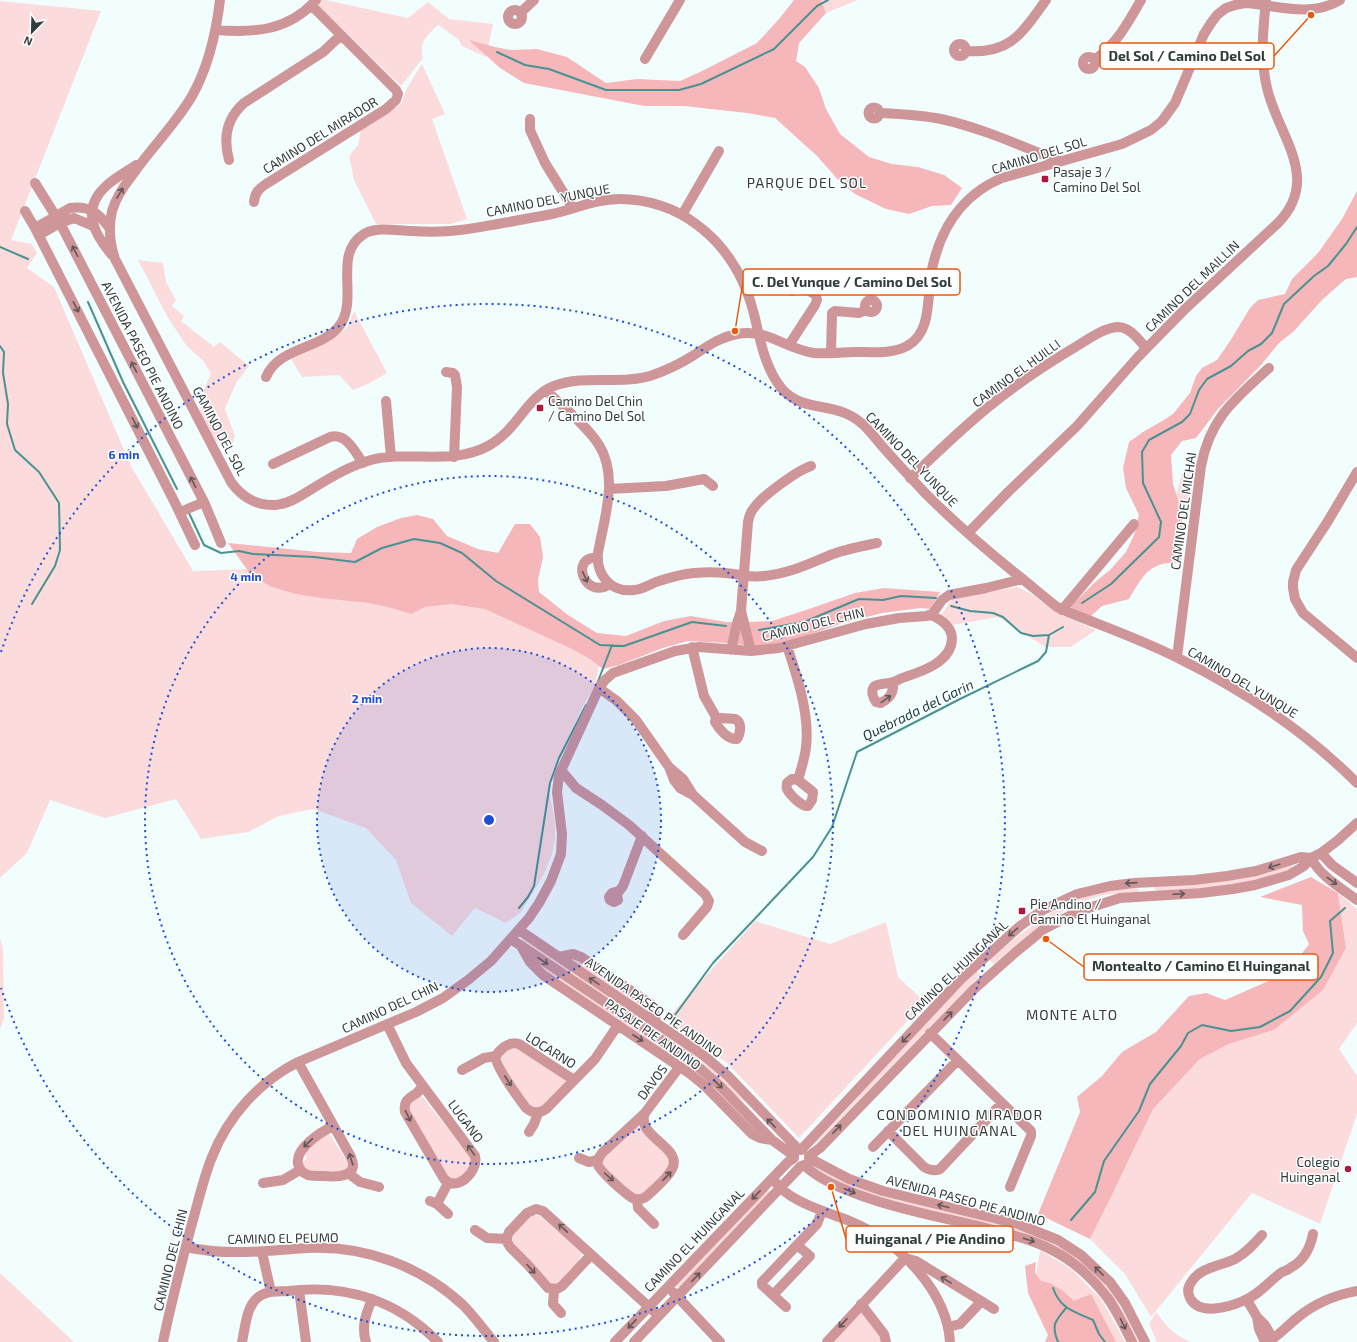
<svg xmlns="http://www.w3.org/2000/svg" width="1357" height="1342" font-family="'Exo 2',sans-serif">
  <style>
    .green { fill: #fcdbdd }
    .forest { fill: #f6b7bb }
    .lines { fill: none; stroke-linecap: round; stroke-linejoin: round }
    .stream { stroke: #499292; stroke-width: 2 }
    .minor { stroke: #cf969a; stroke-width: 10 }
    .oneway { stroke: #605859 }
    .ring { fill: none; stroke: #1d4ed8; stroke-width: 2; stroke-dasharray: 2 4 }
    .poi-dot { fill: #ad183f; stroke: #fff; stroke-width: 1.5 }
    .labels { text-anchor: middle; stroke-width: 3; stroke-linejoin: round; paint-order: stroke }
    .street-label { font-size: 13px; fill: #303d3d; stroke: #fff }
    .poi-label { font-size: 13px; fill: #303d3d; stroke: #fff; text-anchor: start }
    .neighbourhood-label { font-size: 14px; letter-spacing: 1px; fill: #303d3d; stroke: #fff }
    .water-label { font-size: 14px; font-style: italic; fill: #123f3f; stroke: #fff }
    .centre { fill: #1d4ed8; stroke: #fff; stroke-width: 2 }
    .ring-label { font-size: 12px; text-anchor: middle; font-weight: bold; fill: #1d4ed8; stroke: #fff; stroke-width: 3; stroke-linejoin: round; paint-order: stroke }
    .leader { fill: none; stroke: #e8590c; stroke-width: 1.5 }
    .callout-dot { fill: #e8590c; stroke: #fff; stroke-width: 1.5 }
    .callout { fill: #fff; stroke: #e8590c; stroke-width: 1.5 }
    .callout-label { font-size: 14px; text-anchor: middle; font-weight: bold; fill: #303d3d }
  </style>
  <rect width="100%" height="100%" fill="#f2fefe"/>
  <!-- green -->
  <path class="green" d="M321,0h5l82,18 20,-16 21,17 44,5 -7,33 -24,-11 -4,-7 -20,-14c-10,10 -20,17 -15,33l-22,28 -82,-80 -1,-3z
    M821,0h37l-32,13z
    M0,1l101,10 -90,229 21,4 5,9 -10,15 27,19 77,179 62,105 61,-2 152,-19 194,111 -5,24 -13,23 -30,65 -3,19 6,29v18l-3,15 -8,20 -17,28 -6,10 -15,11 -31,-15 -23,28 -41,-33 -15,-43 -30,-32 -53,-19 -34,7 -31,16 -47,7 -25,-40 -71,19 -55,-18 -23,53 -27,25z
    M422,64l23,50 -13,5 35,100 -16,5h-75l-22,-44 -5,-24 9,-11 3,-15 40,-26 6,-16z
    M138,260l25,3 3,19 10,18 -4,6 12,10 -3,5 33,26 6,-5 29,24 -13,17 -11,26 10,27 -3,12 -20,-9 -11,-21 -1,-17 11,-28 -8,-12 -17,-16 -19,-29z
    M354,311l33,62 -17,10 -17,7 -14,-15 -37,2 -11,-18 28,-13 28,-18z
    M1182,473l11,3 -8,42 -13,-5z
    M1017,587c17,6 29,19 45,28 11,5 23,10 34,15l-25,17h-26l-47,-30 -45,8 -12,-10 11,-16z
    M1290,863l3,5 -18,7 -36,10 -83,6 -2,-3 2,-2z
    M1136,888l3,2 -2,3c-12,0 -25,0 -37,3 -38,10 -77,42 -106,68l-3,-2 -1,-4c27,-21 63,-51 95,-62 16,-6 34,-6 51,-8z
    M1338,893l19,16v114l-18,26 18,27v38l-37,110 -68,-31 -101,124 -26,-43 -35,-35 22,-44 41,-86 47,-50 29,-15 45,-14 72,-82z
    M755,921l75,23 56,-22 12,55 27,25 -126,136 -72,-75 -60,-44z
    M0,939l3,9 1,71 -4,10z
    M522,939h3l161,107 44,38 51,53 -36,-35 -223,-160z
    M533,959l166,113 62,62 -6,-1 -39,-41 -172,-121z
    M570,959l11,1 68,46 4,10z
    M974,972h4l2,2 -1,2 -164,169 -1,-1 39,-41 9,-12z
    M512,1047h5l49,33 1,2 -22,23 -7,4 -8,-4 -13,-17 -15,-23 -1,-10z
    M421,1095l50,63 2,6 -15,17h-8l-42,-71 1,-10z
    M635,1127l5,1 25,24 6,12 -27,31h-9l-31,-26 -2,-5v-6z
    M328,1132l19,29 1,6 -6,5 -36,-2 -5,-6 5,-5 -1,-6 8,-10z
    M809,1163c52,17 104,33 156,49 40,13 84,22 117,49 28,22 41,50 57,81h-5l-64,-86 -224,-70 -37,-20z
    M768,1188l2,4 -91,95h-3l-2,-2z
    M533,1215l7,1 42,37 -4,9 -22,23 -8,-2 -36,-42v-5l17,-20 2,1z
    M1040,1250l31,19 30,30 24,43h-79l2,-7 -16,-34z
    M0,1273l74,69h-74z
    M862,1311l19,24 2,7h-52z
    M1156,1312c11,15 18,23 35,30h-34l-8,-18z"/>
  <!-- forest -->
  <path class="forest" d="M794,0h27l5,13 -27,30 -3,18 9,6 14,21 7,21 14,25 29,23 23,7 26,3 26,8 18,13 -11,17 -19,1 -23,8 -23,-5 -31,-15 -15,-12 -23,-26 -42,-38 -28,-5 -63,-7h-40l-120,-23 -24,-15 -31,-28 26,7 15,3 27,-1 30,8 39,26 31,-4 43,2 20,-9 57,-29 22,-24z
    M1357,191v86l-11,2 -23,20 -30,33 -14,11 -18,22 -43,44 -22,29 -14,3 -11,14 2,29 7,22 3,24 -2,33c-31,-2 -37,11 -52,36l-27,7 -12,11 -20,-10 24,-24 16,-13 16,-18 8,-17 5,-20 -13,-27 -3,-20 6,-26 14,-10 19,-11 11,-7 17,-21 6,-17 6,-8 15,-8 13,-19 20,-33 8,-8 27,-6 7,-15 26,-26 24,-34z
    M417,515l16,4 14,17 31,13 20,4 17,-29h15l10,13 3,20 -5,23 1,12 29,23 29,18 29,3 38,-15 27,-5 35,6h24l22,-1 34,-11 49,-17 29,-5 56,4 -10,17 -9,-1 -39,5 -42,11 -48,17 -32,6 -35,-4 -37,-2 -25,7 -44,17 -16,4 -13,-10 -18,-10 -87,-40 -34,-5 -26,3 -14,7 -19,-6 -23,-5 -48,-5 -25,-4 -24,-7 -21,-12 -23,-32 90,9 33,1 6,-14 20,-12 24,-9z
    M1311,877l27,16 8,55 -23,42 -49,40 -45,14 -29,15 -47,50 -41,86 -22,44 -52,-25 42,-102 -3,-15 25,-21 20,-24 34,-20 33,-36 17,-3 19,7 55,-24 17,-16 12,-16 -6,-13 -1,-26 -42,-8z
    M1036,1262l-1,11 6,8 9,2 12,7 12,11 17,-7 25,48h-71l3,-7 -20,-42 -3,-27z"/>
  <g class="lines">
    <!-- stream -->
    <path class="stream" d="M497,52l28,13 24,4 57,21h73l22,-6 73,-35 43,-43 11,-6
      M0,247l28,12
      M88,302l35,80 54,107
      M0,346l4,6 -1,21 5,31 -1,20 8,26 24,22 20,31 1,47 -5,16 -23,38
      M189,513l15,32 17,8 18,-2 14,3 61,3 41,5 27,-14 32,-9 26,4 22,10 34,28 104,64 24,1 68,-24 34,4
      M1082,603l29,-19 48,-47 2,-15 -18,-39 -1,-31 7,-12 33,-18 8,-8 9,-24 8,-11 24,-13 17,-15 13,-7 11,-11 12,-29 30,-28 14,-10 18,-22 11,-17
      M951,606l19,5 23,2 10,4 18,16 12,3 16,-1 14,-8
      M759,630l45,-8 55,-23 24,1 18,-4 35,2
      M597,684l15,-39
      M519,908l9,-11 6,-11 16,-103 9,-25 27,-53
      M675,1015l38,-52 100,-106 19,-30 25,-75 103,-53 78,-38 8,-9 3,-17
      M1071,1220l24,-28 9,-31 35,-50 11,-27 31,-38 7,-13 14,-8 29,6 29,-4 30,-16 31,-34 12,-24 -3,-32 15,-13
      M1053,1288c7,21 22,24 40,32l6,14 6,8
      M1058,1342c-7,-17 -3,-21 8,-34"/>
    <!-- minor -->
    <path class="minor" d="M220,0c-4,34 -11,66 -28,96 -17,29 -42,53 -61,81 -8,10 -15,21 -19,34 -4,17 -2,33 3,48l116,223c10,14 25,24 44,23 15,-1 28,-11 40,-18 18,-11 35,-21 56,-27 38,-10 80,6 117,-14 29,-15 38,-49 66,-60 31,-12 65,-1 96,-10 15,-5 30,-12 44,-21 14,-9 26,-18 43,-21 30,-6 48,15 77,19 14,1 28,-1 42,-1 16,0 37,2 51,-6 25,-13 20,-49 24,-72 8,-43 30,-79 71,-96l120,-34 29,-14 11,-9 13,-18 29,-69 7,-11 6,-8 9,-7 9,-3 10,-2c31,2 66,15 95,-3
      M508 17a7 7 0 1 1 14 0a7 7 0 1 1-14 0Z
      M520,13l14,-13
      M217,30c37,3 72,1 99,-30
      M954 50a6 6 0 1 1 12 0a6 6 0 1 1-12 0Z
      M966,51c45,3 56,-18 80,-51
      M1083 63a6 6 0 1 1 12 0a6 6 0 1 1-12 0Z
      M645,59l35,-59
      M1094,60c22,-15 34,-37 47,-60
      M868.5 113a5.5 5.5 0 1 1 11 0a5.5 5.5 0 1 1-11 0Z
      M880,113c20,1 41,2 61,6 41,9 80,27 118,42
      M530,119v11l15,33 28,45
      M229,160c-6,-22 -2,-42 15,-57l79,-51 18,-17
      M35,183l25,40 144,279 8,19 9,22
      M254,202c1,-10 5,-13 12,-18l120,-75 10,-9 2,-6 -2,-4 -85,-85
      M25,211l10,17 140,275 20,42
      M682,215l37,-64
      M35,228l35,-20c19,-3 29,5 40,21
      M39,235l21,-12 14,-5 19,8
      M112,255c-18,-21 -31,-45 -7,-68 9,-9 21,-15 31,-22
      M865 306a6 6 0 1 1 12 0a6 6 0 1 1-12 0Z
      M789,345l26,-40 2,-5 -1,-5 -19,-11 -5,7
      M831,353l1,-40 3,-2 24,2 7,-3
      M446,372l7,1 2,2 2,12 -3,70
      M266,377c13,-31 56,-27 74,-52 19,-27 -8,-71 24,-91 14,-8 33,-3 48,-3 13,1 26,1 38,0 20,-1 40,-6 59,-9 14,-3 29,-5 43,-8 23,-5 44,-15 68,-15 27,0 55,9 76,25 33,24 50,56 59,94 5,23 11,52 27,71 21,24 53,12 78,33 8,6 15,16 22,24 14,16 29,32 44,48 28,28 58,54 89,79 14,11 28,23 42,34l11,5c37,15 74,28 110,46 65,32 127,73 179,125
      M546,390c17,17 41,36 53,55 20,32 5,74 -1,108 -2,21 12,40 36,37 7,0 15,-5 22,-8 12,-4 26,-8 38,-9 13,-1 27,-1 40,1 10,1 19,4 30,2 25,-2 46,-13 69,-22 14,-5 29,-8 44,-11
      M386,401l5,56
      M273,464l57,-27c16,-5 25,15 33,26
      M1357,472l-29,49 -32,49 -3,12v6l2,11 8,14 54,45
      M910,478c26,-24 50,-48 77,-70 28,-23 58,-43 90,-62 12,-7 26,-18 41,-19 12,0 21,13 28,21
      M609,489l57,-3 38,-7 9,7
      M180,512l24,-10
      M968,533l40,-41 69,-66 60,-68 48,-49 93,-86c44,-45 0,-87 -11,-135 -7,-29 -4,-58 -1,-88
      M598,558c-29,-3 -14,43 12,26
      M1062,610l72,-86
      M741,611l10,40
      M787,646c10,30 23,69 19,101 -1,11 -5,22 -8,33
      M692,647l12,49 12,21
      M731,650l6,-27 4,-12 7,-89c1,-5 2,-10 6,-14 8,-12 44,-38 57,-42
      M1177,657l24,-191c9,-48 34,-67 68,-98
      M893,682c1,11 -3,16 -12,21l-5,-1c-3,-4 -6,-12 -1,-16 6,-3 12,-2 18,-4 4,-1 8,-4 12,-5 18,-6 46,-15 47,-38 0,-13 -12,-20 -21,-24
      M599,688l18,13 19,19 33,47 14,12 10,16
      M716,717c6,2 14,1 19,2 8,3 5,15 2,20 -9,1 -18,-10 -22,-17z
      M669,767l5,13 6,8 13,7 52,47 17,9
      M561,770l15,18 26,17 27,20 76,69 4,7 -2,6 -24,28
      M792,779l6,1 15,12 -1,8 -4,6c-6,1 -18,-11 -21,-17 -1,-3 0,-3 0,-6z
      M1321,853l11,12 25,18
      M1311,858c10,19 29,29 46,42
      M617,894l-2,-2 -3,1 -3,4 1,3 4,2 4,-2 -1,-6 6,-8 19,-50
      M519,930l183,124 26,22 71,74
      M511,939l177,119 32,28 52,54 22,16
      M521,946l9,16 13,13 146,98 17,14 46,47 8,4 12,2
      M559,957l14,-3 8,3 71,48 2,5 2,13
      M387,1024l19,39 69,93c4,15 -18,37 -31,23l-39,-67c-3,-18 14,-14 17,-27
      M930,1033l101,98v5l-21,51
      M298,1062l53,95c9,21 -15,20 -27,19 -5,0 -11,0 -16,-1 -5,-2 -9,-5 -10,-11 -3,-16 23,-32 35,-38
      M462,1070l22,-12 12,-2
      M574,1080l-55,-36c-6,-2 -10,0 -15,3 -3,3 -7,5 -8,10 -2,8 24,43 30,51 6,5 13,6 20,1l49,-50 23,-34
      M645,1113c-10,24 39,34 27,56 -5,10 -17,19 -25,27 -4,3 -7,4 -12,3 -7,-2 -35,-28 -37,-34 -1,-5 1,-8 4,-12l43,-40 35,-47
      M888,1131l36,36c5,3 10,5 16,2l62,-66
      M529,1132l5,-8 4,-11
      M873,1147l85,-87
      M801,1150l160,-171 59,-53 23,-16 34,-16 33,-8 24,-3 60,-3 33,-4 29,-5 45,-14 10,1
      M809,1156l11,-8 153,-158 44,-39 27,-22 35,-18 41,-13 81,-5 32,-4 22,-4 34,-10 15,-9 7,-8 10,-5 16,-12 20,-18
      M579,1158l10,4 9,-2
      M809,1158l40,21 34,12 135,33 40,16 23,15 29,27 15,21 20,39
      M804,1165c17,17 48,28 70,35 36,12 75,19 112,28 22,6 45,11 66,22 22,11 40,28 55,47 10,14 17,29 25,45
      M348,1173l12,9 19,5
      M773,1179c14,23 55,33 79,43 46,19 95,69 98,120
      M263,1183l20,-3 17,-10
      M637,1199l1,9 16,16
      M430,1201l7,3 11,10
      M437,1204l11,-21
      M475,1230l12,8 20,1
      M1262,1235c-8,9 -16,18 -27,24 -14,7 -34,8 -43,22 -4,5 -5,11 -2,17 9,18 39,9 53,3 16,-6 25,-19 39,-29 3,-1 6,-2 8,-4 14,-7 20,-19 23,-34
      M186,1247c41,9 80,4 121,1 57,-3 114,18 156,57 11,11 21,25 31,37
      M262,1252l9,40
      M591,1255l-29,31 -5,3 -9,-1 -20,-23 -18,-18 -3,-5v-5l2,-5 18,-19 9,-4 7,2 116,105
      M299,1290l7,52
      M554,1290l-1,14 8,9
      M673,1292l47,50
      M773,1295l37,-39 -13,-11
      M1247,1300l10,17 8,8 8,14
      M861,1304l23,30 2,8
      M786,1307l-24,-22v-3l55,-58 5,-13
      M1257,1317l2,12 6,13
      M948,1327l12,-3 17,-18 3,-6
      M163,1342c8,-39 18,-77 28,-115 7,-24 12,-48 21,-70 16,-41 47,-75 86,-95l118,-50 27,-14 25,-18 23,-19 38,-43 10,-15 12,-22 10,-27 1,-20 -5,-42 2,-17 40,-87 6,-8 8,-7 62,-22 24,-4 52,4 28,-3 87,-24 33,-6 28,-2 6,-3 9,-13 7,-5 37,-7 37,-9
      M242,1342c3,-13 4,-33 14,-43 9,-9 20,-7 32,-8 57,-7 109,9 150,51
      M366,1342c-5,-16 0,-28 6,-43
      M615,1342l173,-180 6,-4
      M634,1342l167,-176
      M827,1342l78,-84 11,3 78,48
      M1267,1342c12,-6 20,-16 30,-24 17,-14 38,-23 60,-27"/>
  </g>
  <!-- one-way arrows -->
  <defs><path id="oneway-shaft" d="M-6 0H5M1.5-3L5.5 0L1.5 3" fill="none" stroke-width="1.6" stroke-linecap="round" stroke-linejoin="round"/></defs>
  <g class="oneway">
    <use href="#oneway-shaft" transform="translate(120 193) rotate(-60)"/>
    <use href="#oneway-shaft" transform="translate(75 251) rotate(-117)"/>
    <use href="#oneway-shaft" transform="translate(76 307) rotate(63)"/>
    <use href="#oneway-shaft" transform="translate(134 367) rotate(-117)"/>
    <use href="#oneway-shaft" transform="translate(135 423) rotate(63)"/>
    <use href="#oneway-shaft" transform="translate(193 482) rotate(-117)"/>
    <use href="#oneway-shaft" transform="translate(585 577) rotate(66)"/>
    <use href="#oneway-shaft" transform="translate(886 699) rotate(-36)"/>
    <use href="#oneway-shaft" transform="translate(1274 866) rotate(163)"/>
    <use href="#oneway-shaft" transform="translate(1332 881) rotate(36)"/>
    <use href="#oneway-shaft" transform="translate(1131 883) rotate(176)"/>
    <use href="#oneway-shaft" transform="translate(1179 894) rotate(-3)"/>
    <use href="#oneway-shaft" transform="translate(1013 932) rotate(139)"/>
    <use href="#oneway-shaft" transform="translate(543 961) rotate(34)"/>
    <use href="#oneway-shaft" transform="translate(594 981) rotate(-146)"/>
    <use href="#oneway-shaft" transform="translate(948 1016) rotate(-45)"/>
    <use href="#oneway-shaft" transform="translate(638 1038) rotate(33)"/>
    <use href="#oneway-shaft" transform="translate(906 1038) rotate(134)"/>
    <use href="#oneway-shaft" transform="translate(508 1081) rotate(57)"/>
    <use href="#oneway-shaft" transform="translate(718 1084) rotate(44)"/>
    <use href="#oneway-shaft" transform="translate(408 1116) rotate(64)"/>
    <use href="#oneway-shaft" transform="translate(771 1123) rotate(-134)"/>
    <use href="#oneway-shaft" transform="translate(837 1129) rotate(-46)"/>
    <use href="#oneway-shaft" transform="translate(308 1143) rotate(137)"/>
    <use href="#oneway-shaft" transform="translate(471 1150) rotate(-125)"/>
    <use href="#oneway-shaft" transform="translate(351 1159) rotate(-108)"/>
    <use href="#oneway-shaft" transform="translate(667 1176) rotate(-47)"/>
    <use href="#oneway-shaft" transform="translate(609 1177) rotate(42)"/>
    <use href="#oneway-shaft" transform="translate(850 1191) rotate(23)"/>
    <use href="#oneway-shaft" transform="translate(756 1195) rotate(134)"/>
    <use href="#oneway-shaft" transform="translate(943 1206) rotate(-166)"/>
    <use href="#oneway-shaft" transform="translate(563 1228) rotate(-137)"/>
    <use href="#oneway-shaft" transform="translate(1029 1240) rotate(18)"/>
    <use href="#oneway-shaft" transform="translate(531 1269) rotate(48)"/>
    <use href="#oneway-shaft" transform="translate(1099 1271) rotate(-135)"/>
    <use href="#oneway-shaft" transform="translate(696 1277) rotate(-46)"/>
    <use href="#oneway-shaft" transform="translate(946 1280) rotate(-149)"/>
    <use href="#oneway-shaft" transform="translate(843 1323) rotate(133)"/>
    <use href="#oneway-shaft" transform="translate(632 1324) rotate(133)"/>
    <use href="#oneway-shaft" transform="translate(1123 1324) rotate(64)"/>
  </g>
  <!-- distance rings -->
  <circle cx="489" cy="820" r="172" fill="#1d4ed8" fill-opacity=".12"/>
  <g class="ring">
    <circle cx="489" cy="820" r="172"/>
    <circle cx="489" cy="820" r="344"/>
    <path d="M1 652A516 516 0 1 1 1 988"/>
  </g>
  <!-- markers -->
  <g class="poi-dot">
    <rect x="1041" y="175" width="8" height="8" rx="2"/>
    <rect x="536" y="404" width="8" height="8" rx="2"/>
    <rect x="1018" y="907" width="8" height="8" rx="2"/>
    <circle cx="1348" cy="1169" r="4"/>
  </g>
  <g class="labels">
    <!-- street labels -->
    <g class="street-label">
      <text transform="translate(320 135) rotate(-32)" y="5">CAMINO DEL MIRADOR</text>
      <text transform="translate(1039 155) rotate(-17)" y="5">CAMINO DEL SOL</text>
      <text transform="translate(548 200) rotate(-11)" y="5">CAMINO DEL YUNQUE</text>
      <text transform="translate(1192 286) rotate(-44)" y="5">CAMINO DEL MAILLIN</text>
      <text transform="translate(143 355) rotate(63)" y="5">AVENIDA PASEO PIE ANDINO</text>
      <text transform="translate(1016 373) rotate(-36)" y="5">CAMINO EL HUILLI</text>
      <text transform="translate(220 431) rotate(62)" y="5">CAMINO DEL SOL</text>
      <text transform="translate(912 459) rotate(46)" y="5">CAMINO DEL YUNQUE</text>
      <text transform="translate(1183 511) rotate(-82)" y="5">CAMINO DEL MICHAI</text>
      <text transform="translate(813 624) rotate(-14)" y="5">CAMINO DEL CHIN</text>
      <text transform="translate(1243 682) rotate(31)" y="5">CAMINO DEL YUNQUE</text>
      <text transform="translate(956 970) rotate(-44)" y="5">CAMINO EL HUINGANAL</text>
      <text transform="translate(390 1007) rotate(-25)" y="5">CAMINO DEL CHIN</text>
      <text transform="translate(654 1007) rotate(35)" y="5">AVENIDA PASEO PIE ANDINO</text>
      <text transform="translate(653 1034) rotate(35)" y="5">PASAJE PIE ANDINO</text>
      <text transform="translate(551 1050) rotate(32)" y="5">LOCARNO</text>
      <text transform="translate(652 1082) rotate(-53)" y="5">DAVOS</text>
      <text transform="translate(466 1121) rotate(53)" y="5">LUGANO</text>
      <text transform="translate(966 1200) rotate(15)" y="5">AVENIDA PASEO PIE ANDINO</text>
      <text transform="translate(283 1238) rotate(-1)" y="5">CAMINO EL PEUMO</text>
      <text transform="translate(694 1240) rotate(-46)" y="5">CAMINO EL HUINGANAL</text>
      <text transform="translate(170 1260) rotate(-76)" y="5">CAMINO DEL CHIN</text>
    </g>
    <!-- poi labels -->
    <g class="poi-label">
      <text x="1053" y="177">Pasaje 3 /<tspan x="1053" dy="15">Camino Del Sol</tspan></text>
      <text x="548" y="406">Camino Del Chin<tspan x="548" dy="15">/ Camino Del Sol</tspan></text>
      <text x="1030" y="909">Pie Andino /<tspan x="1030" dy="15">Camino El Huinganal</tspan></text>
      <text x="1340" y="1167" text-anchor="end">Colegio<tspan x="1340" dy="15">Huinganal</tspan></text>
    </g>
    <!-- neighbourhood labels -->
    <g class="neighbourhood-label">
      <text x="807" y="188">PARQUE DEL SOL</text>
      <text x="1072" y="1020">MONTE ALTO</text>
      <text x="960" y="1120">CONDOMINIO MIRADOR<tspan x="960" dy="16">DEL HUINGANAL</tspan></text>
    </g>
    <!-- water labels -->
    <g class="water-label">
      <text transform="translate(918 710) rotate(-26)" y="5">Quebrada del Garin</text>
    </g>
  </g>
  <circle cx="489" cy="820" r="6" class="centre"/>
  <g class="ring-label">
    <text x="124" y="459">6 min</text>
    <text x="246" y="581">4 min</text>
    <text x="367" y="703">2 min</text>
  </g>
  <!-- callouts -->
  <path class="leader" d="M1311 15L1274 56M735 331L743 282M1046 939L1084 967M831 1187L846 1239"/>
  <g class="callout-dot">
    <circle cx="1311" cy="15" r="4"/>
    <circle cx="735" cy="331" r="4"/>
    <circle cx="1046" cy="939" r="4"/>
    <circle cx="831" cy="1187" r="4"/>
  </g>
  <g class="callout">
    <rect x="1100" y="43" width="174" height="26" rx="4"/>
    <rect x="743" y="269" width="217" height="26" rx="4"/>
    <rect x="1084" y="954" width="234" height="26" rx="4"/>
    <rect x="846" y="1226" width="167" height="26" rx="4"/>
  </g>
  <g class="callout-label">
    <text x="1187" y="61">Del Sol / Camino Del Sol</text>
    <text x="852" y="287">C. Del Yunque / Camino Del Sol</text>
    <text x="1201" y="971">Montealto / Camino El Huinganal</text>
    <text x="930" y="1244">Huinganal / Pie Andino</text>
  </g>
  <!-- north arrow -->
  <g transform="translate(32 32) rotate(203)" stroke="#ffffff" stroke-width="3" paint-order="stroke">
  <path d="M0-3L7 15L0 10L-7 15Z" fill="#303d3d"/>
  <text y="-6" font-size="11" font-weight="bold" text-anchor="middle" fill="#303d3d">N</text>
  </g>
</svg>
